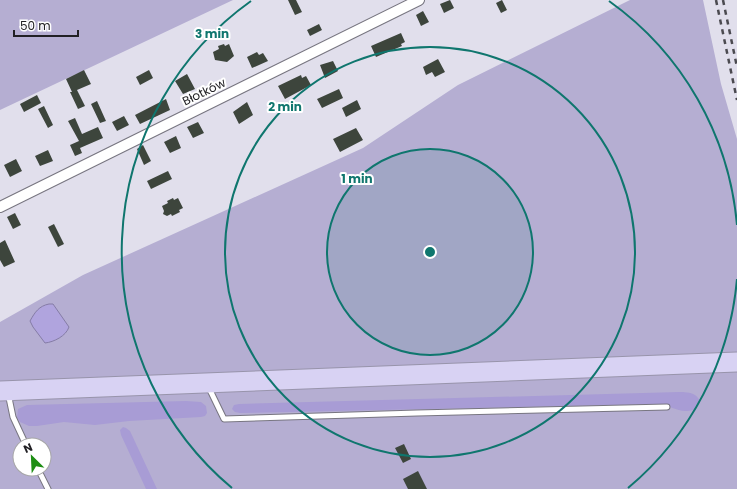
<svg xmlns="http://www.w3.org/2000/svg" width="737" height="489" font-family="Poppins,sans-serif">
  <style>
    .green { fill: #b5aed2; fill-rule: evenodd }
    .forest { fill: #a89cd5 }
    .water { fill: #b0a4de; stroke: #857ca6 }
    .building { fill: #3d453c }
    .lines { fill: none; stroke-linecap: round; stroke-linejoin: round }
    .lane-casing { stroke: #787681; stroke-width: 7 }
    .street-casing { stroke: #787681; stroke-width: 12 }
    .highway-casing { stroke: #9894ab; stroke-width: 21 }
    .lane { stroke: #fff; stroke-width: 5 }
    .street { stroke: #fff; stroke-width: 10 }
    .highway { stroke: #d8d2f3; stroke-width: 19 }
    .rail { stroke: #4b4a50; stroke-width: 2.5; stroke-dasharray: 5 5; stroke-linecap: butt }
    .ring { fill: none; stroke: #0f766e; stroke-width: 2 }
    .labels { text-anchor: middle; stroke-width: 4; stroke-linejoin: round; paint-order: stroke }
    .street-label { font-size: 12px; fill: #212024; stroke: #fff }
    .centre { fill: #0f766e; stroke: #fff; stroke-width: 2 }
    .ring-label { font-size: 12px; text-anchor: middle; font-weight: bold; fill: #0f766e; stroke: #fff; stroke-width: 4; stroke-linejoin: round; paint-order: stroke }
  </style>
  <rect width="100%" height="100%" fill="#e1dfec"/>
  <!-- green -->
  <path class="green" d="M0,0h233l-233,110z
    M630,0h73l18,84 16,55v213l-737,30v-60l83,-47 280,-127 95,-63z
    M737,370v119h-737v-91zM20,445h24v24h-24z"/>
  <!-- forest -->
  <path class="forest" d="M679,392c5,0 11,0 16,3 10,7 2,16 -8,16 -9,1 -18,-6 -28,-7l-419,9 -5,-1 -3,-3 2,-4 5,-1z
    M186,401l15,1 5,4 1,7 -2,3 -4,1 -72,4 -34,4 -31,-3 -27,4h-8l-9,-4 -3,-4 1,-9 9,-4z
    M123,427l3,1 4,3 27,58h-11l-25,-54 -1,-5z"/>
  <!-- water -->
  <path class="water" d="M49,304h4l16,23c-3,9 -15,15 -24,16l-12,-16 -3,-6c5,-9 9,-15 19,-17z"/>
  <!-- building -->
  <path class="building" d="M288,0h8l6,12 -7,3z
    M450,0l4,8 -10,5 -4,-9z
    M502,0l5,10 -6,3 -5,-10z
    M423,11l6,11 -8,4 -5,-11z
    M319,24l3,6 -12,6 -3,-6z
    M401,33l4,9 -4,2 1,2 -26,11 -5,-11z
    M224,44l1,2 4,-2 5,12 -7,6 -12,-2 -2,-8 6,-3 -1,-3z
    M257,52l2,3 4,-2 5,8 -16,7 -5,-11z
    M438,59l7,13 -10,5 -3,-5 -6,3 -3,-8z
    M333,61l5,10 -13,7 -5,-13z
    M84,70l7,14 -14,6 8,16 -7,3 -8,-17h2l-6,-13z
    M149,70l4,8 -13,7 -4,-8z
    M187,74l8,15 -12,5 -8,-13z
    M301,75l1,3 4,-2 5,9 -26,14 -7,-13z
    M339,89l4,9 -21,10 -5,-9z
    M37,95l4,8 -17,9 -4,-8z
    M166,99l4,11 -30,14 -5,-9z
    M357,100l4,9 -15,8 -4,-9z
    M97,101l9,20 -6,2 -9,-19z
    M247,102l6,13 -14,9 -6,-12z
    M44,106l9,19 -5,3 -10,-19z
    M124,116l5,9 -12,6 -5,-9z
    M75,118l7,16 16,-7 5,11 -23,10 2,5 -7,3 -5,-11 9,-4 -11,-20z
    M198,122l6,11 -11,5 -6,-11z
    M356,128l7,12 -23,12 -7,-13z
    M176,136l5,12 -11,5 -6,-11z
    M143,145l8,16 -7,4 -7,-16z
    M48,150l5,11 -13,5 -5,-10z
    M16,159l6,12 -12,6 -6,-12z
    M168,171l4,8 -21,10 -4,-8z
    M173,198l1,2 4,-2 5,10 -4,2 1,2 -8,4 -1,-2 -4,2 -4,-2 1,-3 -2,-5 6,-3 -1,-2z
    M15,213l6,12 -8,4 -6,-12z
    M54,224l10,20 -6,3 -10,-20z
    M5,240l10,22 -11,5 -4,-7v-17z
    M404,444l7,15 -8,4 -8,-15z
    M418,471l9,18h-19l-5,-10z"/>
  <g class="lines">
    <!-- lane casing -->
    <g class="lane-casing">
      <path id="lane" d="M208,386l16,33 193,-6 250,-6
        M8,393l5,24 13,28
        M38,469l10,20"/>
    </g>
    <!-- street casing -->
    <g class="street-casing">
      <path id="street" d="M0,207l419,-207"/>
    </g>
    <!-- highway casing -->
    <g class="highway-casing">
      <path id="highway" d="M0,391l737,-29"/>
    </g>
    <!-- lane -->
    <use href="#lane" class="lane"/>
    <!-- street -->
    <use href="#street" class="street"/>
    <!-- highway -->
    <use href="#highway" class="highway"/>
    <!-- rail -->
    <path class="rail" d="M716,0l21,100
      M723,0l14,67"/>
  </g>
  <!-- distance rings -->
  <circle cx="430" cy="252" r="103" fill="#0f766e" fill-opacity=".12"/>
  <g class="ring">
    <circle cx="430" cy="252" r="103"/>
    <circle cx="430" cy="252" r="205"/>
    <path d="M737 279A308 308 0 0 1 628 488M232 488A308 308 0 0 1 251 1M609 1A308 308 0 0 1 737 225"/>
  </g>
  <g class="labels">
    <!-- street labels -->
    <g class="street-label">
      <text transform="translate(204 92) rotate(-26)" y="4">Błotków</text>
    </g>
  </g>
  <circle cx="430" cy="252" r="6" class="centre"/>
  <g class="ring-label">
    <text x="212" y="38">3 min</text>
    <text x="285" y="111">2 min</text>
    <text x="357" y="183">1 min</text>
  </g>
  <!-- north arrow -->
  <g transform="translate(32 457) rotate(336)"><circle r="19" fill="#ffffff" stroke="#a6a6a7"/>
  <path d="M0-3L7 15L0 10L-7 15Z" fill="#1e8e14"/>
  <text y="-6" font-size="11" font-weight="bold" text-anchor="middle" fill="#212024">N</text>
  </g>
  <!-- scale -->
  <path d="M14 30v6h64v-6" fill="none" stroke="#212024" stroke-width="2"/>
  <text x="20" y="30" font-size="12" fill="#212024" stroke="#ffffff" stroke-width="3" paint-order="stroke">50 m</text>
</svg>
